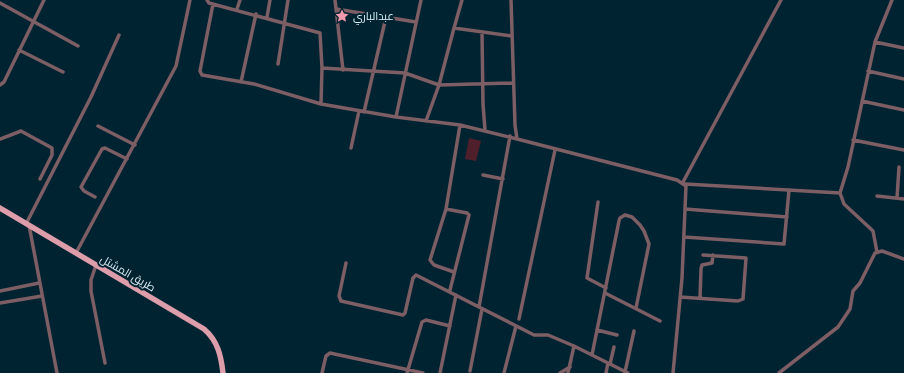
<svg xmlns="http://www.w3.org/2000/svg" width="904" height="373" font-family="'Fira Sans Condensed',Cairo,sans-serif">
  <style>
    .green { fill: #501f2c }
    .lines { fill: none; stroke-linecap: round; stroke-linejoin: round }
    .street { stroke: #7d5e64; stroke-width: 3.5 }
    .primary { stroke: #dd9daa; stroke-width: 5.5 }
    .labels { text-anchor: middle; stroke-width: 4; stroke-linejoin: round; paint-order: stroke }
    .poi-label { font-size: 11px; fill: #ddf0f9; stroke: #002331; text-anchor: start }
    .street-label { font-size: 11px; fill: #ddf0f9; stroke: #002331 }
  </style>
  <rect width="100%" height="100%" fill="#002331"/>
  <!-- green -->
  <path class="green" d="M469,138l12,3 -5,20 -11,-2z"/>
  <g class="lines">
    <!-- street -->
    <path class="street" d="M207,0l2,3 111,30 2,35 -1,36 75,13 64,8 57,14
      M335,0l8,70
      M511,0l4,125 2,14 160,41 9,6 -4,92 -9,95
      M0,3l78,43
      M213,4l-13,67 2,4 52,9 67,20
      M237,9l3,-9
      M336,9l80,13
      M267,17l3,-17
      M454,28l8,-28
      M482,32l1,72 2,26
      M875,42l29,6
      M19,50l44,22
      M278,64l10,-64
      M322,68l83,5 34,12 74,-2
      M868,71l36,8
      M241,82l15,-68
      M0,85l4,-3 40,-82
      M862,101l42,9
      M364,112l22,-95
      M396,117l25,-117
      M426,121l13,-36 15,-57 58,8
      M98,126l37,19
      M0,139l21,-8 31,17v7l-12,24
      M853,140l51,10
      M351,148l8,-37
      M483,175l20,4
      M683,182l98,-182
      M685,184l155,9 8,-26 27,-125 17,-42
      M840,193l4,11 29,27 4,21
      M877,196l27,3
      M95,197l-11,-6 -3,-4 21,-38 3,-1 22,11
      M897,198l2,-31
      M598,202l-11,76 19,10
      M446,209l21,4 2,2 -19,75
      M685,209l102,8
      M26,224l65,-127 28,-62
      M29,225l28,148
      M684,237l100,7 5,-54
      M76,253l100,-187 14,-66
      M346,263l-7,33 2,5 62,14 2,-2 8,-35 3,-3 118,60h14l26,11 54,27
      M96,265l-5,15v11l14,72
      M454,272l-20,-7 -4,-5 16,-51 14,-84
      M0,291l39,-8
      M605,293l55,28
      M680,297l58,4 5,-2 3,-41 -43,-3
      M700,298l1,-29 1,-4 10,-2 1,-8
      M0,303l42,-7
      M479,307l31,-171
      M519,319l36,-169
      M597,330l20,5
      M592,355l27,-134 1,-3 5,-3 7,2 8,8 4,6 5,13 -13,64
      M610,364l4,-17
      M470,371l12,-62
      M625,372l9,-41
      M322,373l4,-17 4,-3 93,20
      M407,373l15,-51 4,-2 24,6
      M440,373l16,-78
      M504,373l12,-47
      M560,373l10,-6
      M568,373l6,-27
      M606,373l2,-10
      M779,373l59,-46 12,-18 3,-18 7,-8 15,-30 7,-2 22,8"/>
    <!-- primary -->
    <path class="primary" d="M0,208l204,121c14,12 17,27 19,44"/>
  </g>
  <!-- icons -->
  <defs>
    <g id="sight-bare" transform="scale(1.08)"><path d="M0-6L1.8-2.2L6-1.7L2.9 1.2L3.7 5.4L0 3.3L-3.7 5.4L-2.9 1.2L-6-1.7L-1.8-2.2Z" fill="#f29aad" stroke="#002331" stroke-width="2.5" paint-order="stroke"/></g>
  </defs>
  <g fill-rule="evenodd">
    <use href="#sight-bare" x="342" y="16"/>
  </g>
  <g class="labels">
    <!-- poi labels -->
    <g class="poi-label">
      <text x="353" y="20">عبدالباري</text>
    </g>
    <!-- street labels -->
    <g class="street-label">
      <text transform="translate(128 273) rotate(30)" y="4">طريق المشتل</text>
    </g>
  </g>
</svg>
